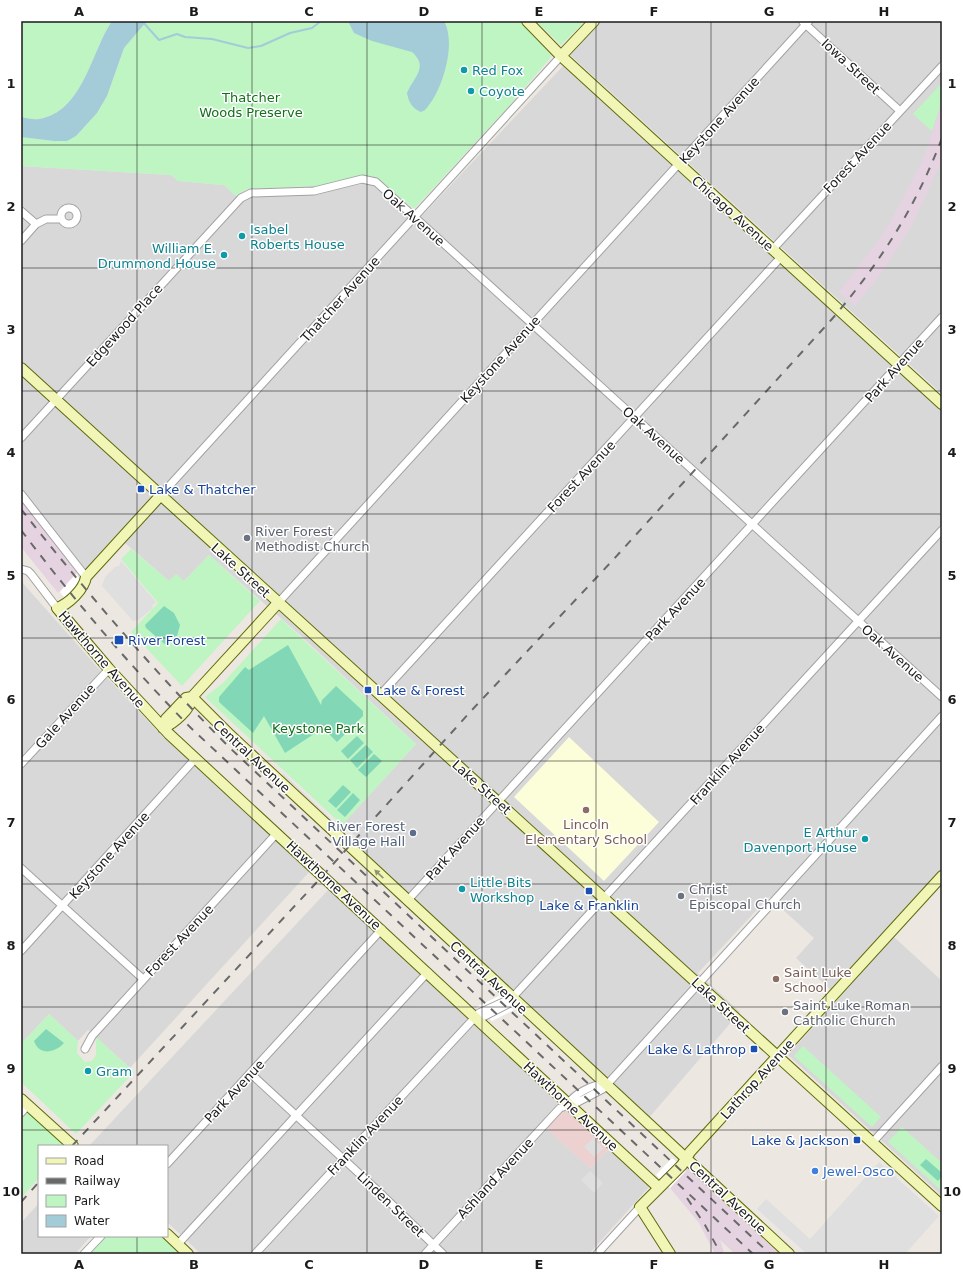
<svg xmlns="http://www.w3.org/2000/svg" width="963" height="1275" font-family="'DejaVu Sans',sans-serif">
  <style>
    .residential { fill: #d9d8d8 }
    .commercial { fill: #ecd1d0 }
    .industrial { fill: #e5d3e1 }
    .education { fill: #fcfdd9 }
    .park { fill: #bef5c3 }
    .pitch { fill: #82d7b7 }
    .parking { fill: #dfdfdf }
    .water { fill: #a3cbd8 }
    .pier { fill: #fff }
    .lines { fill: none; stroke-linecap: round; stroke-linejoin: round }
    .stream { stroke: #a3cbd8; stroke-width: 2 }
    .street-casing { stroke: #a2a2a2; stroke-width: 9 }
    .secondary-casing { stroke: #5e690b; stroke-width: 12 }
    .street { stroke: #fff; stroke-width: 7 }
    .secondary { stroke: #f1f5b6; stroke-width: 10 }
    .rail { stroke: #696969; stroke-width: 2; stroke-dasharray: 8 8; stroke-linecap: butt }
    .oneway { fill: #919370 }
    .grid { fill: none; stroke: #1b1b1b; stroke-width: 1; stroke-opacity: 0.55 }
    .culture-dot { fill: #0f9aa8; stroke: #fff; stroke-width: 1.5 }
    .transit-dot { fill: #1a4fb4; stroke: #fff; stroke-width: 1.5 }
    .worship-dot { fill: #6b7280; stroke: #fff; stroke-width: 1.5 }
    .education-dot { fill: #8d6e63; stroke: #fff; stroke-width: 1.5 }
    .service-dot { fill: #5c6f8a; stroke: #fff; stroke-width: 1.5 }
    .shop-dot { fill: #3f7fe0; stroke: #fff; stroke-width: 1.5 }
    .labels { text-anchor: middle; stroke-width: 3; stroke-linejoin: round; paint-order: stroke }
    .street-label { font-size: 13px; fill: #1b1b1b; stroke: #fff }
    .culture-label { font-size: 13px; fill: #0d838f; stroke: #fff; text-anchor: start }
    .park-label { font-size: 13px; fill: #117019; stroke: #fff }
    .transit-label { font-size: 13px; fill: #164399; stroke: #fff; text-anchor: start }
    .worship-label { font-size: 13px; fill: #5b616d; stroke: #fff; text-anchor: start }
    .education-label { font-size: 13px; fill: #785e54; stroke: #fff }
    .service-label { font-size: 13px; fill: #4e5e75; stroke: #fff; text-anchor: end }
    .shop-label { font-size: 13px; fill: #366cbe; stroke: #fff; text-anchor: start }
    .neatline { fill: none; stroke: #1b1b1b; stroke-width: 1.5 }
    .grid-label { font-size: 13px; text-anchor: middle; font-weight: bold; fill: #1b1b1b }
  </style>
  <rect width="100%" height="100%" fill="#ece8e1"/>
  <!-- residential -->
  <path class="residential" d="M601,21h341v373l-373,-340z
    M563,66l379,345v459l-110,121 -36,-33 18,-20 -45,-41 -71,76 42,39 -92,107 -289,-266 7,-8 -24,-20 74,-81 -115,-108 -92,-81 -25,26h-15l-52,-45 -32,35 -64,-83v-322l150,9 8,6 45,4 18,16 9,-4 64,-3 51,-11 7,2 42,38z
    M21,581l78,88 65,69 147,132 -181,198 -42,-38 -10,11 -29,-27 -28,30z
    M329,889l229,214 -17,20 49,45 21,-21 37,36 1,4 -60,67h-388l-34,-32v-76h-78z
    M894,937l48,44v215l-154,-141z
    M39,1203v33h52l-16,18h-54v-31z"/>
  <!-- commercial -->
  <path class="commercial" d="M569,1110l42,37 -21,21 -44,-40 17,-17z"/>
  <!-- industrial -->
  <path class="industrial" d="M942,101v59l-30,65 -30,47 -27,34 -16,-14 42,-55 15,-25 30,-59z
    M21,499l56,73 -19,21 -37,-46z
    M688,1168l92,86h-45l-15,-14 4,12 -9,2 -16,-31 -29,-35z"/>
  <!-- education -->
  <path class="education" d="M569,737l90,85 -55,59 -90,-84z"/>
  <!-- park -->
  <path class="park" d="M21,21h91c-21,31 -29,91 -73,98 -5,1 -12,-1 -18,-2z
    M147,21h372l32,34v2l-42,49 -95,103 -37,-31 -11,-3 -50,11 -69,3 -11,7 -12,-11 -46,-4 -7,-6 -150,-9v-29l33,4 22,-5 21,-23 10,-17 17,-48z
    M536,21h49l-24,24z
    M942,83v18l-10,30 -19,-17z
    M131,549l38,32 7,-7 8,7 25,-26 51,46 -78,85 -51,-54 27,-29 -37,-44z
    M281,619l135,125 -74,81 -137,-128 18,-14z
    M49,1014l29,27 -1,12 8,9 7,-1 4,-6v-18l38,35 -58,62 -55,-52v-38z
    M803,1046l78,71 -9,10 -78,-71z
    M26,1114h4l36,32h-27v32l-18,20v-79z
    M902,1127l40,36v28l-54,-49z
    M106,1236h55l19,18h-90z"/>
  <!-- pitch -->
  <path class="pitch" d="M164,606l10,7 6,12 -3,11 -10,10 -21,-18 -1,-3z
    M288,645l33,60 1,-5 14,-14 27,25v5l-26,26 -14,-14 -38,25 -21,-37 -11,17 -34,-31v-5l26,-30 4,3z
    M357,736l7,7 -16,16 -7,-8z
    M366,745l7,7 -16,16 -7,-8z
    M374,754l8,7 -16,16 -8,-7z
    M343,785l8,7 -15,16 -8,-7z
    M353,793l7,7 -15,17 -8,-7z
    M46,1029l18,14c-9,10 -25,13 -30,-2z
    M926,1159l16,14v3l-4,5 -18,-16z"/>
  <!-- parking -->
  <path class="parking" d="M121,561l35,41 -4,4 1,2 -15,12 -5,1 -31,-35 3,-9 10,-10 4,-1z
    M283,773l49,47 -2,6 -49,-46z
    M593,1138l10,10 -8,9 -11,-10z
    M879,1162l60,54 -34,38h-98l-50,-45 9,-10 44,40z
    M590,1171l13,12 -9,10 -13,-13z"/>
  <!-- water -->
  <path class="water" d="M112,21h35l-23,27 -17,48 -10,17 -21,23 -9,5h-13l-33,-4v-20c6,1 13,3 18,2 44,-7 52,-67 73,-98z
    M348,21h96c13,23 -2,71 -19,89l-4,2c-9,-4 -12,-9 -14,-19 7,-16 22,-26 5,-41l-40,-11 -18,-8z"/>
  <!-- pier -->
  <path class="pier" d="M76,574l12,16 -16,17 -12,-15z
    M499,996l15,14 -22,11 -16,-14z
    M672,1158l14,13 -16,17 -14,-13z"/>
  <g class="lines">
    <!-- stream -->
    <path class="stream" d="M142,21l17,19 18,-6 8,3 27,2 36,9 13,-2 29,-13 22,-5 9,-7"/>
    <!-- street casing -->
    <g class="street-casing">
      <path id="street" d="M803,22l97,89
        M61 216a8 8 0 1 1 16 0a8 8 0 1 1-16 0Z
        M21,211l15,13 10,-5h15
        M21,241l15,-17
        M773,249l169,-183
        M21,438l220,-240 10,-5 63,-2 48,-12 14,3 566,515
        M21,494l65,83
        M160,496l401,-440
        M21,569l7,2 3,3 26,34
        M278,603l531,-582
        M380,695l401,-438
        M21,764l88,-95
        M21,868l122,111
        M407,901l535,-584
        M21,951l175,-193
        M475,1017h8l27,-14 2,-5 430,-468
        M85,1049l7,-13 185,-203
        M250,1073l126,116 67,65
        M568,1104c6,-10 25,-20 37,-20
        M21,1113l7,-8
        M872,1143l70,-77
        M167,1164l215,-235
        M178,1244l250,-272
        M84,1254l17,-18
        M255,1254l224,-241 33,-15
        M425,1254l135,-146 16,-5 27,-14 339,-373
        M597,1254l43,-47"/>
    </g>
    <!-- secondary casing -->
    <g class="secondary-casing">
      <path id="secondary" d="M527,21l34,35 381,348
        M561,56l33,-35
        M21,368l921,838
        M57,608l52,61 60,65 489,453
        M57,608c12,-4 27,-19 29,-31l74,-81
        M192,697l38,38 559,519
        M163,728c11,-5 28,-19 29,-31l86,-94
        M163,728l3,-9 20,-21 6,-1
        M21,1099l52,47
        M167,1234l21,20
        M670,1254l-30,-47 42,-42 8,-13 252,-276"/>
    </g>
    <!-- street -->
    <use href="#street" class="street"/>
    <!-- secondary -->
    <use href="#secondary" class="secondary"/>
    <!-- rail -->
    <path class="rail" d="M21,509c66,84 135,165 210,240l539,505
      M21,530c53,70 109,136 170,198l562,526
      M72,1146l244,-263 155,-172 142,-151 219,-241c48,-56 84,-112 110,-181
      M687,1198l18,27 16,29
      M21,1202l18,-20"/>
  </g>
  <!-- one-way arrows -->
  <defs><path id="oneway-solid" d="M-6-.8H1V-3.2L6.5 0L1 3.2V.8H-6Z"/></defs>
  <use class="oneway" href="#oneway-solid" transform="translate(379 874) rotate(-137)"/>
  <!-- grid -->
  <path class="grid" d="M137,21v1125M252,21v1233M367,21v1233M482,21v1233M596,21v1233M711,21v1233M826,21v1233M21,145h921M21,268h921M21,391h921M21,514h921M21,638h921M21,761h921M21,884h921M21,1007h921M21,1130h921M137,1236v18"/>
  <!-- markers -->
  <g class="culture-dot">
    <circle cx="464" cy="70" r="4"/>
    <circle cx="471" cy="91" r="4"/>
    <circle cx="242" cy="236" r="4"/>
    <circle cx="224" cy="255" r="4"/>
    <circle cx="865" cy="839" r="4"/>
    <circle cx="462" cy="889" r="4"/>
    <circle cx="88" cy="1071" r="4"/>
  </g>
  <g class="transit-dot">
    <rect x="137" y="485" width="8" height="8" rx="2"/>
    <rect x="114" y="635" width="10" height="10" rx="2"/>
    <rect x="364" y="686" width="8" height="8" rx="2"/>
    <rect x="585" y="887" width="8" height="8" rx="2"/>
    <rect x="750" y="1045" width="8" height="8" rx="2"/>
    <rect x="853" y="1136" width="8" height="8" rx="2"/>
  </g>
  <g class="worship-dot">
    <circle cx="247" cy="538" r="4"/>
    <circle cx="681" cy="896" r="4"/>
    <circle cx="785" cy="1012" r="4"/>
  </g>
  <g class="education-dot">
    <circle cx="586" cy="810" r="4"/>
    <circle cx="776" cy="979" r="4"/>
  </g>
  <circle class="service-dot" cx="413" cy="833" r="4"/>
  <circle class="shop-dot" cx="815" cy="1171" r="4"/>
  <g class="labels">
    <!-- street labels -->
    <g class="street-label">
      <text transform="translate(851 66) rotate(43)" y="5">Iowa Street</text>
      <text transform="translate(719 120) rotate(-48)" y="5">Keystone Avenue</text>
      <text transform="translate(857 157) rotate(-47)" y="5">Forest Avenue</text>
      <text transform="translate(733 213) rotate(42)" y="5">Chicago Avenue</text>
      <text transform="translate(414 217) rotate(42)" y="5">Oak Avenue</text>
      <text transform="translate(340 299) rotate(-48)" y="5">Thatcher Avenue</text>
      <text transform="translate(124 325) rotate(-48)" y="5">Edgewood Place</text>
      <text transform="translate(500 359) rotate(-48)" y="5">Keystone Avenue</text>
      <text transform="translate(894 370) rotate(-48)" y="5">Park Avenue</text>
      <text transform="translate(654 435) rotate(42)" y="5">Oak Avenue</text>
      <text transform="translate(581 476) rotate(-47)" y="5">Forest Avenue</text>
      <text transform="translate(241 570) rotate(42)" y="5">Lake Street</text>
      <text transform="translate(675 609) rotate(-47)" y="5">Park Avenue</text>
      <text transform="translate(893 653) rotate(42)" y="5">Oak Avenue</text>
      <text transform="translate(102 659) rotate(49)" y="5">Hawthorne Avenue</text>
      <text transform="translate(65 716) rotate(-48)" y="5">Gale Avenue</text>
      <text transform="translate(252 756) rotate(43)" y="5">Central Avenue</text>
      <text transform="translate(727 764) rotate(-48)" y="5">Franklin Avenue</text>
      <text transform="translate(482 787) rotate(42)" y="5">Lake Street</text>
      <text transform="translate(455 848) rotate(-48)" y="5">Park Avenue</text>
      <text transform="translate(109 855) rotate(-48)" y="5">Keystone Avenue</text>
      <text transform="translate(334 885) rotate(43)" y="5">Hawthorne Avenue</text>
      <text transform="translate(179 940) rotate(-47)" y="5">Forest Avenue</text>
      <text transform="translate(489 977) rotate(43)" y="5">Central Avenue</text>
      <text transform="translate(721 1005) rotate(43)" y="5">Lake Street</text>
      <text transform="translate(757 1079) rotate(-48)" y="5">Lathrop Avenue</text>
      <text transform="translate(234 1091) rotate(-47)" y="5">Park Avenue</text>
      <text transform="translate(571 1106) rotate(43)" y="5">Hawthorne Avenue</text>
      <text transform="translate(365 1135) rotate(-47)" y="5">Franklin Avenue</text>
      <text transform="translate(495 1178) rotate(-47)" y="5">Ashland Avenue</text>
      <text transform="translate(728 1197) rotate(43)" y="5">Central Avenue</text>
      <text transform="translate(391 1204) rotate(44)" y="5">Linden Street</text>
    </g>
    <!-- culture labels -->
    <g class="culture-label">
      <text x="472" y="75">Red Fox</text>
      <text x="479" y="96">Coyote</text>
      <text x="250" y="234">Isabel<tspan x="250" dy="15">Roberts House</tspan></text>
      <text x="216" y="253" text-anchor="end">William E.<tspan x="216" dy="15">Drummond House</tspan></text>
      <text x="857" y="837" text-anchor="end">E Arthur<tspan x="857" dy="15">Davenport House</tspan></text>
      <text x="470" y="887">Little Bits<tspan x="470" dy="15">Workshop</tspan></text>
      <text x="96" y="1076">Gram</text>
    </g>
    <!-- park labels -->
    <g class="park-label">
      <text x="251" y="102">Thatcher<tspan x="251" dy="15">Woods Preserve</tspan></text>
      <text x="318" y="733">Keystone Park</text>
    </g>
    <!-- transit labels -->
    <g class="transit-label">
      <text x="149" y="494">Lake &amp; Thatcher</text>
      <text x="128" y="645">River Forest</text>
      <text x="376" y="695">Lake &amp; Forest</text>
      <text x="589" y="910" text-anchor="middle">Lake &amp; Franklin</text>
      <text x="746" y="1054" text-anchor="end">Lake &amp; Lathrop</text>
      <text x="849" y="1145" text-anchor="end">Lake &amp; Jackson</text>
    </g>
    <!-- worship labels -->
    <g class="worship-label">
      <text x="255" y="536">River Forest<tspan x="255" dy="15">Methodist Church</tspan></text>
      <text x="689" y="894">Christ<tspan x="689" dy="15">Episcopal Church</tspan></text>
      <text x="793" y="1010">Saint Luke Roman<tspan x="793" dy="15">Catholic Church</tspan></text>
    </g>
    <!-- education labels -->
    <g class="education-label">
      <text x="586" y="829">Lincoln<tspan x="586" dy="15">Elementary School</tspan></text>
      <text x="784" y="977" text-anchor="start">Saint Luke<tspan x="784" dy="15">School</tspan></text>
    </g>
    <!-- service labels -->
    <g class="service-label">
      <text x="405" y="831">River Forest<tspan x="405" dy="15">Village Hall</tspan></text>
    </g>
    <!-- shop labels -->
    <g class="shop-label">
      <text x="823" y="1176">Jewel-Osco</text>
    </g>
  </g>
  <!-- border -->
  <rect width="963" height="1275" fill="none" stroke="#ffffff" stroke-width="44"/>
  <!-- legend -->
  <rect x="38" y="1145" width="130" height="92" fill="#ffffff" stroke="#a4a4a4"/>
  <rect x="46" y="1158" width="20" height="6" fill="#f1f5b6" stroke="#a4a4a4"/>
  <text x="74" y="1165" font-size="12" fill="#1b1b1b">Road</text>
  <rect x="46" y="1178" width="20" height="6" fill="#696969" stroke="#a4a4a4"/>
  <text x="74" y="1185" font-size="12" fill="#1b1b1b">Railway</text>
  <rect x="46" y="1195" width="20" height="12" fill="#bef5c3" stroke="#a4a4a4"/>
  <text x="74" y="1205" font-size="12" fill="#1b1b1b">Park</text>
  <rect x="46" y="1215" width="20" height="12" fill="#a3cbd8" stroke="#a4a4a4"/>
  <text x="74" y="1225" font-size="12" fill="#1b1b1b">Water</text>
  <rect x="22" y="22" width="919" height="1231" class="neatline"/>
  <g class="grid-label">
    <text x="79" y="16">A</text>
    <text x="194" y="16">B</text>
    <text x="309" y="16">C</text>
    <text x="424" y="16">D</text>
    <text x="539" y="16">E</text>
    <text x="654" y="16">F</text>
    <text x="769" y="16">G</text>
    <text x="884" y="16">H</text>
    <text x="11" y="88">1</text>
    <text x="952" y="88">1</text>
    <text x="11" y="211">2</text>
    <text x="952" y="211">2</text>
    <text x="11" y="334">3</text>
    <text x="952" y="334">3</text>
    <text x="11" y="457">4</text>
    <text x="952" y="457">4</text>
    <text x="11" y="580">5</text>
    <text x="952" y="580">5</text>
    <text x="11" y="704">6</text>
    <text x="952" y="704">6</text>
    <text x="11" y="827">7</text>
    <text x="952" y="827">7</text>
    <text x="11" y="950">8</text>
    <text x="952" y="950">8</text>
    <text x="11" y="1073">9</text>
    <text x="952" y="1073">9</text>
    <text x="11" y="1196">10</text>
    <text x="952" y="1196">10</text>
    <text x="79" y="1269">A</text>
    <text x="194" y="1269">B</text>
    <text x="309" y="1269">C</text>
    <text x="424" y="1269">D</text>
    <text x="539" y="1269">E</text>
    <text x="654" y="1269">F</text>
    <text x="769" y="1269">G</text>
    <text x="884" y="1269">H</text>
  </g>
</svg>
